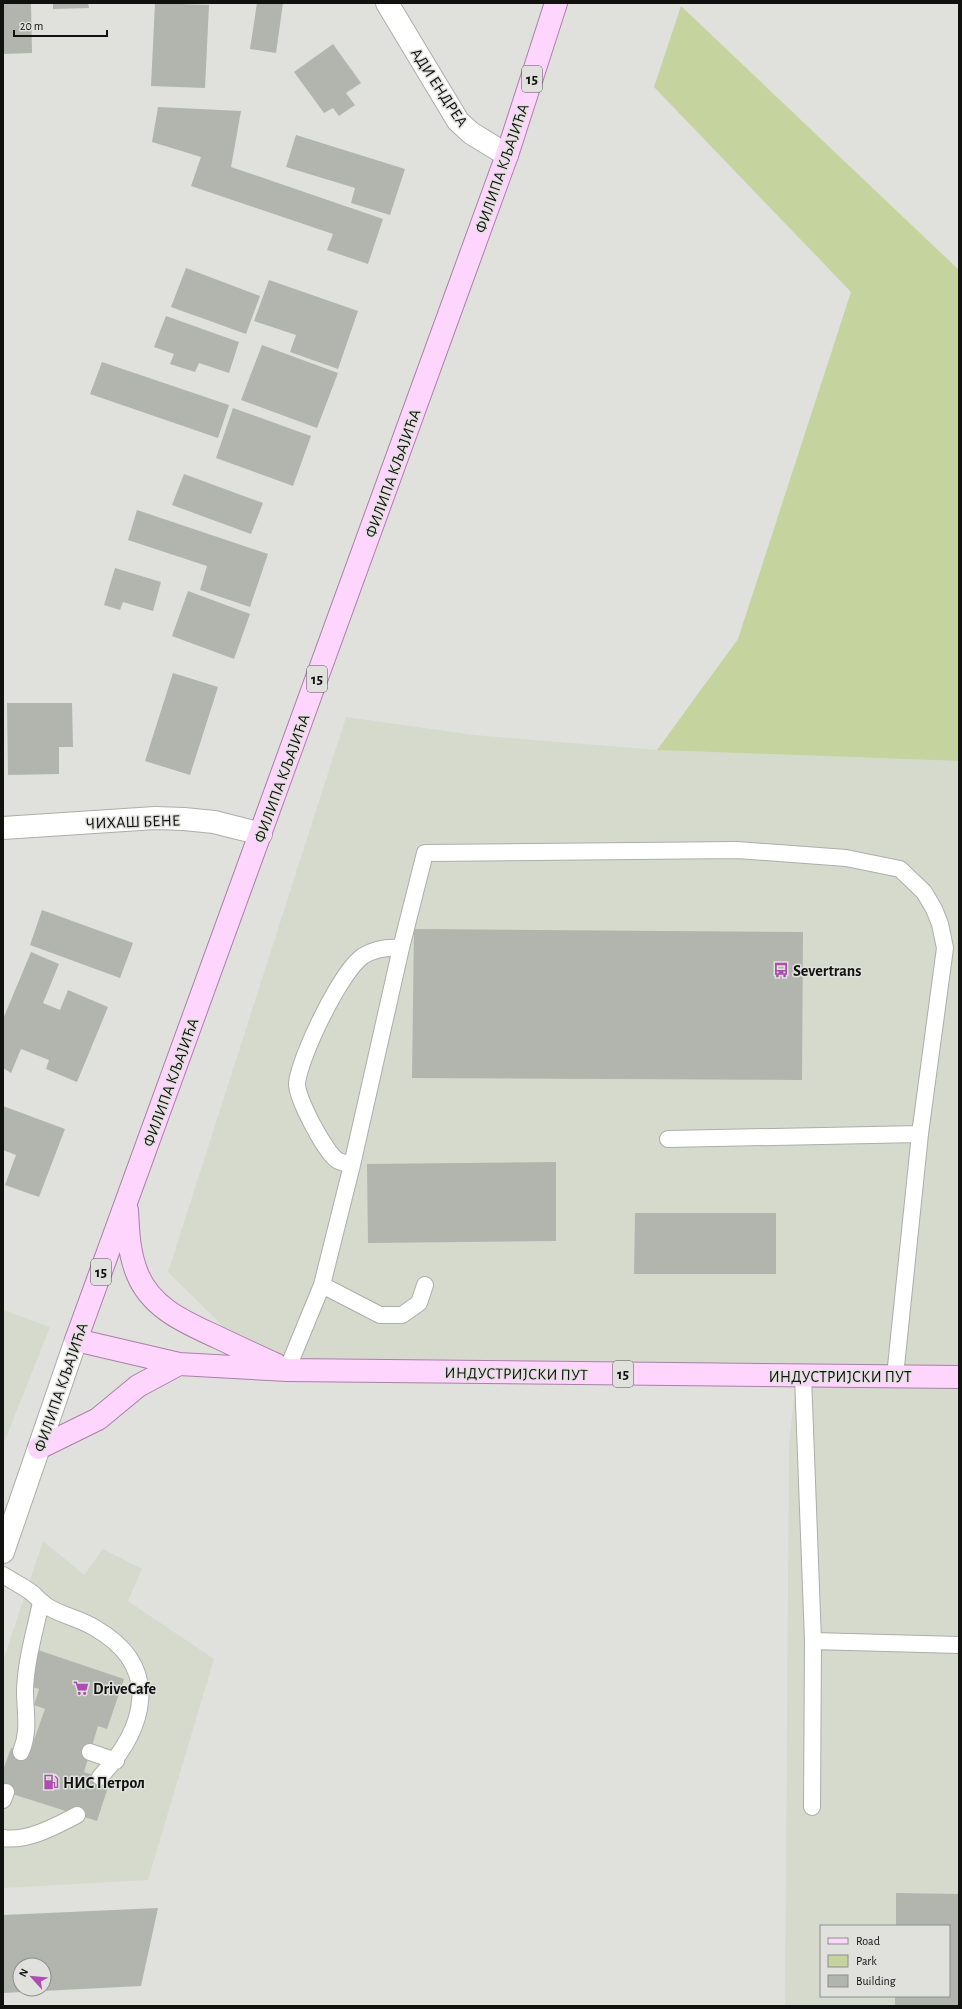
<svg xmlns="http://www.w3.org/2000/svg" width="962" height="2009" font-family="'Alegreya Sans',sans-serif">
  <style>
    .built { fill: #d5dacd; fill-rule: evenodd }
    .green { fill: #c5d49f }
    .building { fill: #b2b4ae; fill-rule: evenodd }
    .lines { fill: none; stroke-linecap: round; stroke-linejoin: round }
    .service-casing { stroke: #acaea8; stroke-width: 18 }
    .minor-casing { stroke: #acaea8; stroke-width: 24 }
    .tertiary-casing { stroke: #acaea8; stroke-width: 24 }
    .primary-casing { stroke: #aa7fa9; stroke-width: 24 }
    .service { stroke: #fff; stroke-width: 16 }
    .minor { stroke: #fff; stroke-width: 22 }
    .tertiary { stroke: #fff; stroke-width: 22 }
    .primary { stroke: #fed6fd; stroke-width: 22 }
    .labels { text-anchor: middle; stroke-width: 3; stroke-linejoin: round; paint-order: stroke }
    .shield { fill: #e0e1dc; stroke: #4f504d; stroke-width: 1 }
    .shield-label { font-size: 15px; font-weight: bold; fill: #111210 }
    .street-label { font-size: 16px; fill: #111210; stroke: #e0e1dc }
    .poi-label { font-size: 16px; font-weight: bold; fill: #111210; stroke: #e0e1dc; text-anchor: start }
  </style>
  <rect width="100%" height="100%" fill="#e0e1dc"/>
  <!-- built -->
  <path class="built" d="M346,717l128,18 183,15 302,11v1245h-174l4,-560 8,-80 -438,2 -112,-18 -79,-78zM821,1926h128v70h-128z
    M3,1310l47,17 -47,118z
    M43,1541l41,34 19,-26 39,20 -14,32 86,58 -66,221 -145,8v-227z"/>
  <!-- green -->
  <path class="green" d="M681,6l278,264v491l-302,-11 81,-111 113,-347 -197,-205z"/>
  <!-- building -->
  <path class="building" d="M3,3h28l1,50 -29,1z
    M53,3h35l1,5 -36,1z
    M155,3l54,2 -4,83 -54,-2z
    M257,3h26l-7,50 -26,-4z
    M333,44l28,39 -15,10 9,12 -16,11 -6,-8 -9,5 -30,-41z
    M158,107l83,4 -10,56 152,52 -15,45 -41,-14 6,-16 -142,-48 10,-29 -49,-15z
    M296,135l109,34 -15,46 -39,-12 4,-15 -69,-21z
    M186,268l74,28 -14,38 -75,-27z
    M269,280l89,31 -20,58 -48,-17 6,-17 -42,-14z
    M166,316l73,26 -10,31 -30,-10 -4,9 -25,-8 4,-10 -20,-7z
    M262,345l76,28 -21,55 -76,-28z
    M102,362l127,43 -11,33 -128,-44z
    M233,408l78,28 -18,50 -77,-28z
    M184,474l79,29 -12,31 -79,-29z
    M137,510l131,44 -18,53 -50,-17 7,-24 -79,-26z
    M115,568l46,14 -8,29 -30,-9 -3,8 -16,-5z
    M188,591l62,23 -16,45 -62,-23z
    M173,673l45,14 -28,88 -45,-14z
    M7,703h65l1,44h-14v27l-51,1z
    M42,910l91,33 -13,35 -90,-33z
    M414,929l389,3 -1,148 -390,-2z
    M31,952l28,12 -16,39 17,7 8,-20 40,17 -31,75 -31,-13 3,-9 -28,-11 -10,24 -8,-5v-49z
    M3,1106l62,23 -26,68 -34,-12 11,-30 -13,-5z
    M556,1162v79l-188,2 -1,-79z
    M635,1213h141v61h-142z
    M38,1650l86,29 -17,50 -9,-3 -14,46 26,9 -13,40 -94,-30v-21l8,-22 18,6 16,-45 -11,-4 5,-16 -12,-4z
    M896,1893l63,1v112h-64v-10h54v-70h-53z
    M158,1908l-17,78 -138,7v-78zM20,1965h24v24h-24z"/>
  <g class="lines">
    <!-- service casing -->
    <g class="service-casing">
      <path id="service" d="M401,948l24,-95 312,-3 109,8 54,11 24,23 10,17 6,15 5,24 -25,186 -25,242
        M668,1139l252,-5
        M322,1285l58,30h22l17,-12 6,-18
        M287,1370l35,-85 30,-120 49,-217c-12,-1 -27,1 -38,8 -22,15 -63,100 -66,127 -1,14 28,69 40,77 4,3 11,3 15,5
        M803,1376l10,265 -1,166
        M3,1575c9,6 20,11 29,18 6,5 11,11 18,15 14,8 31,11 45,20 68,39 51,100 5,149
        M813,1641l146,4
        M21,1752c9,-22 4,-39 4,-62 1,-30 10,-59 16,-88
        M90,1752l26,9
        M3,1800l3,-8
        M3,1838c24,4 53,-12 74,-23"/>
    </g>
    <!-- minor casing -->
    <g class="minor-casing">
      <path id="minor" d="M387,3l71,118 13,12 36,22
        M3,828l152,-10 29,1 30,3 47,12"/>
    </g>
    <!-- tertiary casing -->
    <g class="tertiary-casing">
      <path id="tertiary" d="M3,1552l73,-212"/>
    </g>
    <!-- primary casing -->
    <g class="primary-casing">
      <path id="primary" d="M556,3l-49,152 -431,1185 103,24 108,6 672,7
        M127,1210c1,22 2,43 10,63 14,36 50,50 82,65 19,9 38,18 58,27
        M39,1448l59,-29 40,-33 41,-22"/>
    </g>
    <!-- service -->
    <use href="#service" class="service"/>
    <!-- minor -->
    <use href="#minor" class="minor"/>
    <!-- tertiary -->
    <use href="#tertiary" class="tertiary"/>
    <!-- primary -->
    <use href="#primary" class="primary"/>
  </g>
  <!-- icons -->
  <defs>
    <g id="bus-bare" transform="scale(1.2)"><path d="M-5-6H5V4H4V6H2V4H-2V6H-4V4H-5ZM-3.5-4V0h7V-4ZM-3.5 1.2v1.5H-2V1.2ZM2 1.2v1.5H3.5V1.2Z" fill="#af4cb2" stroke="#e0e1dc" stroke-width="2.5" paint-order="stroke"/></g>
    <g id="supermarket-bare" transform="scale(1.2)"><path d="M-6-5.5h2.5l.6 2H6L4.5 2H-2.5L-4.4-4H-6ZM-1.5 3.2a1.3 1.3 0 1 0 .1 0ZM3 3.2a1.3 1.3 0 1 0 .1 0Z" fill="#af4cb2" stroke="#e0e1dc" stroke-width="2.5" paint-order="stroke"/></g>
    <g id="fuel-bare" transform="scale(1.2)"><path d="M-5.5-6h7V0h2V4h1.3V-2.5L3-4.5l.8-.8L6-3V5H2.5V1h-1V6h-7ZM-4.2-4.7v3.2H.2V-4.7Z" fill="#af4cb2" stroke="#e0e1dc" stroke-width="2.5" paint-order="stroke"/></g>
  </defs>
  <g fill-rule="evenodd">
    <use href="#bus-bare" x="781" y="970"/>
    <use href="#supermarket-bare" x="81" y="1688"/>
    <use href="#fuel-bare" x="51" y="1782"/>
  </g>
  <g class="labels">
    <!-- shield labels -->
    <g class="shield">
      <rect x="522" y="66" width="20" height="26" rx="3"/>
      <rect x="307" y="666" width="20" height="26" rx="3"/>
      <rect x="91" y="1259" width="20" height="26" rx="3"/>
      <rect x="613" y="1361" width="20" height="26" rx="3"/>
    </g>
    <g class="shield-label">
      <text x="532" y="84">15</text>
      <text x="317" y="684">15</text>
      <text x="101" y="1277">15</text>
      <text x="623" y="1379">15</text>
    </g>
    <!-- street labels -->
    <g class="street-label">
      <text transform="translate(440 87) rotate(57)" y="6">АДИ ЕНДРЕА</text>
      <text transform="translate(501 168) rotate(-71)" y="6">ФИЛИПА КЉАЈИЋА</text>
      <text transform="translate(392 473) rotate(-70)" y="6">ФИЛИПА КЉАЈИЋА</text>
      <text transform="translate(281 778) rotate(-70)" y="6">ФИЛИПА КЉАЈИЋА</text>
      <text transform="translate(133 821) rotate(-2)" y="6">ЧИХАШ БЕНЕ</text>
      <text transform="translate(170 1082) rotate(-70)" y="6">ФИЛИПА КЉАЈИЋА</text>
      <text transform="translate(516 1373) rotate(1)" y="6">ИНДУСТРИЈСКИ ПУТ</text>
      <text x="840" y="1382">ИНДУСТРИЈСКИ ПУТ</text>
      <text transform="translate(60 1387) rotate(-71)" y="6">ФИЛИПА КЉАЈИЋА</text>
    </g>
    <!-- poi labels -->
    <g class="poi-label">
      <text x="793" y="976">Severtrans</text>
      <text x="93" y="1694">DriveCafe</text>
      <text x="63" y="1788">НИС Петрол</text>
    </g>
  </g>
  <!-- border -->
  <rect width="962" height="2009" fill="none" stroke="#111210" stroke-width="8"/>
  <!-- legend -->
  <rect x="820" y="1925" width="130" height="72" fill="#e0e1dc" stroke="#8d8e8a"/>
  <rect x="828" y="1938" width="20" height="6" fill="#fed6fd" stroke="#8d8e8a"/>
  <text x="856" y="1945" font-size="12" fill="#111210">Road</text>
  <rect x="828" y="1955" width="20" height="12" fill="#c5d49f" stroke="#8d8e8a"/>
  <text x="856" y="1965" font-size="12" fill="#111210">Park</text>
  <rect x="828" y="1975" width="20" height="12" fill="#b2b4ae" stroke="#8d8e8a"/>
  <text x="856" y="1985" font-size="12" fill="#111210">Building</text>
  <!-- north arrow -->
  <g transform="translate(32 1977) rotate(297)"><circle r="19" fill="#e0e1dc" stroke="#8d8e8a"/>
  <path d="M0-3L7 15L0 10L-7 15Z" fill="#af4cb2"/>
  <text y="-6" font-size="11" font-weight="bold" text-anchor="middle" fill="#111210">N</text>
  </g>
  <!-- scale -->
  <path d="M14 30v6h93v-6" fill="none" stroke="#111210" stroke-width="2"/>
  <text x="20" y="30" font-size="12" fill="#111210" stroke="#e0e1dc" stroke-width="3" paint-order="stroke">20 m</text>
</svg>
